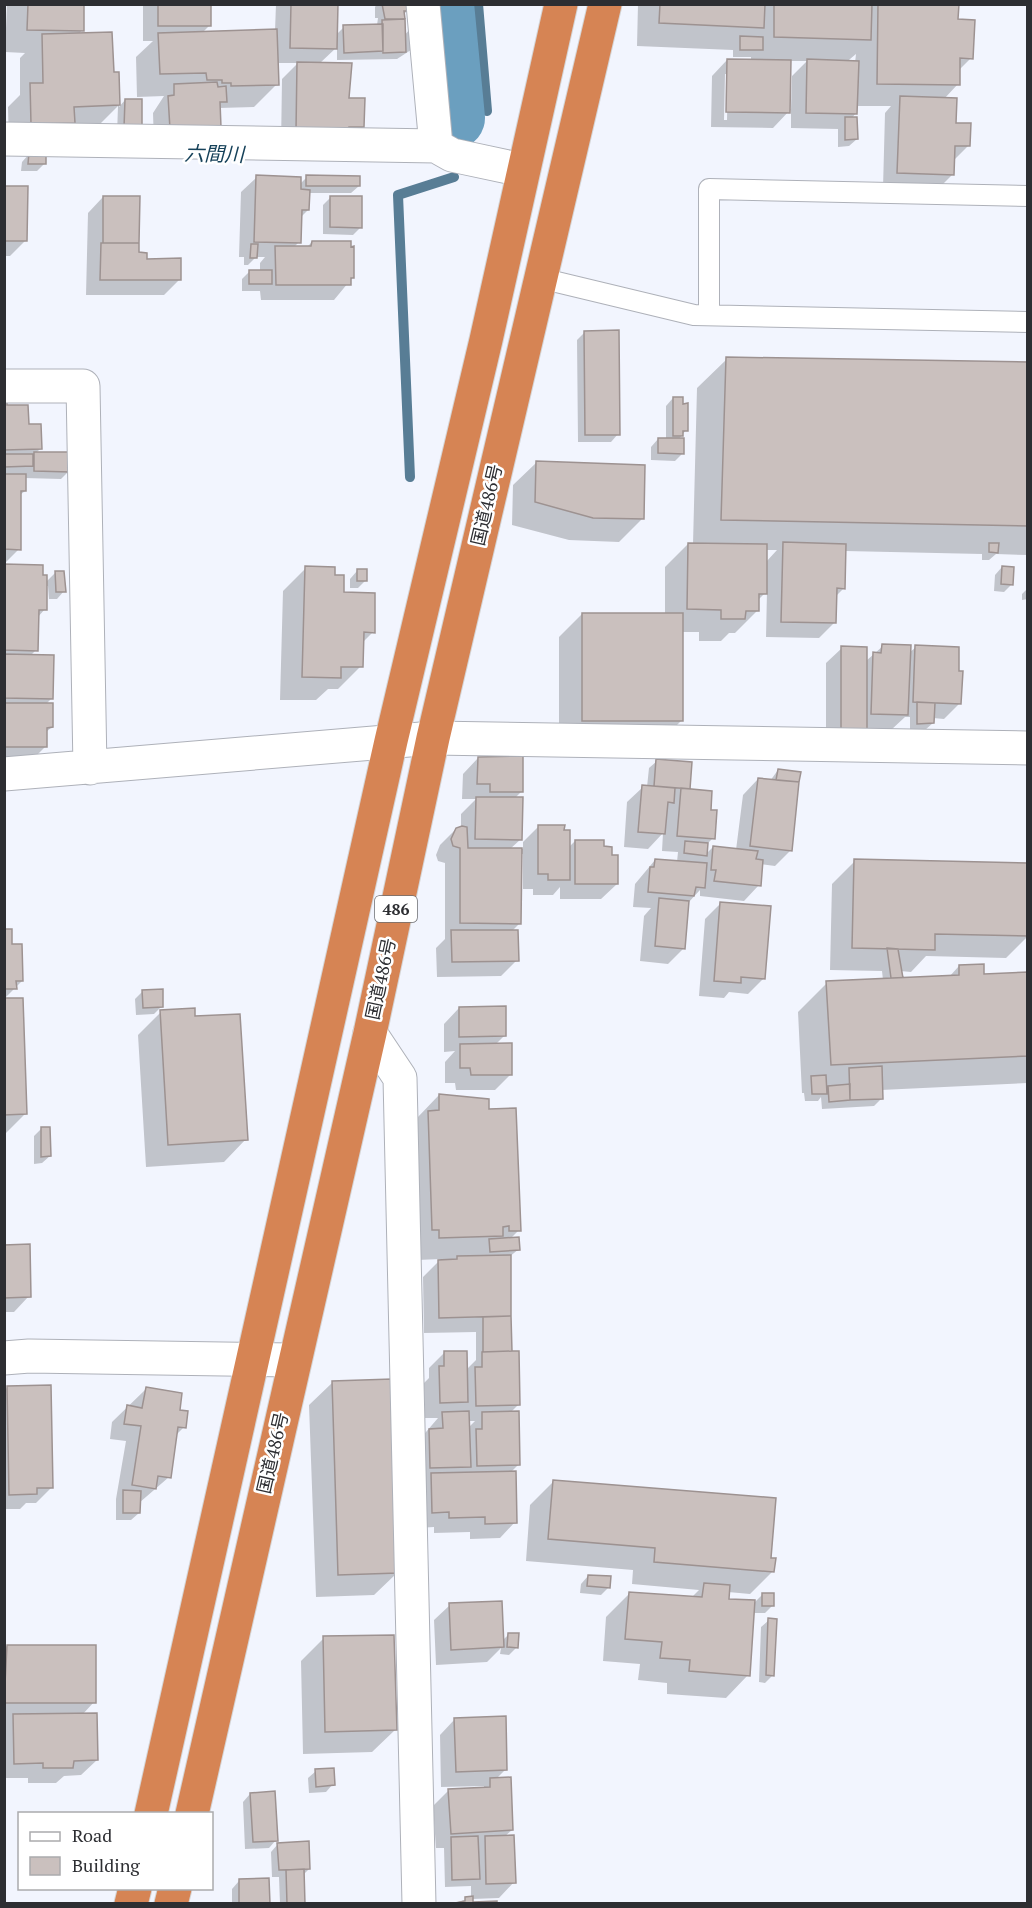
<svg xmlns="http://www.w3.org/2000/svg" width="1032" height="1908" font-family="'PT Serif','Noto Sans JP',serif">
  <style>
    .shadow { fill: #0003; fill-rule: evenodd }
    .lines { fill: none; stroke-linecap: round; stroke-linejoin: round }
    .stream { stroke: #587d95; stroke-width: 10 }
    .river { stroke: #6b9fbf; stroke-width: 62 }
    .building { fill: #cac0be; stroke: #9d9291; stroke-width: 1.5 }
    .lane-casing { stroke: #aeb1b9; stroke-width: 22 }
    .street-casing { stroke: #aeb1b9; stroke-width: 35 }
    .highway-casing { stroke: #d5d5d6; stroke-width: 35 }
    .lane { stroke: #fff; stroke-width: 20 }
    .street { stroke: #fff; stroke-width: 33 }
    .highway { stroke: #d68454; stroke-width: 33 }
    .labels { text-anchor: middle; stroke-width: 5; stroke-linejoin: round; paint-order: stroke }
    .shield { fill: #fff; stroke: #6c6d70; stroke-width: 1.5 }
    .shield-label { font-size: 16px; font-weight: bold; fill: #2d2e32 }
    .street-label { font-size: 18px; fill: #2d2e32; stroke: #fff }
    .water-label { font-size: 20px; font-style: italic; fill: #17425a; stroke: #fff }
  </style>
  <rect width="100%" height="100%" fill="#f2f5fe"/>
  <!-- shadow -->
  <path class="shadow" d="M7,4h76l-1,26 -4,5 35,39h5l1,33 6,-7h15l-23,35 1,-29 -22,22 -87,19 -1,-40 12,-12v-37l5,-5 -20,-1z
    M143,4h67v21l-8,8 73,-2 1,-27h60v31l8,-8 33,-2 1,-7h-3v-11l2,-3h31v6l-5,5 1,21 5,-6 5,18 -17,11 -60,1v-13l-18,17 29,36 15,27 -16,15 -66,4 1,-67 16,-16h-21v21l-23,23 -35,1 -65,36 -1,-31 11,-17 -27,1 -1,-40 17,-16h-10z
    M638,4h233v4l3,-4h83l-1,17 15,37 -13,13v13l-14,15 24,47 -15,15v13l-16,16 -54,-2 2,-75 6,-7h-35v7l-5,6 6,20 -8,7 -11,1v-18l-47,-1v-19l-18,19 -62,-1 1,-51 15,-16 24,1v-4h-18v-7l-96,-4zM856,54l-1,9 -8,-1 3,-3zM789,61h18l-15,15 -1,33h-3zM725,74h3l-1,46h-3z
    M29,154l15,10 -7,7h-16l1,-9z
    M257,177l43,7 7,-7 52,9 -8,7h-43v17l-8,8 -1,24 -5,5h13l5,-5 37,6 4,29 -19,23h-73l-1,-9h-18v-12l8,-8 10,1v-9l5,-6h-9l-8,8h-4v-8h-5l2,-65z
    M4,187l22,53 -16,16h-6z
    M103,197l35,57 41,26 -15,15h-78l2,-82z
    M331,197l30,30 -8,8 -30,-1v-29z
    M585,332l33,102 -7,8h-33l-1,-102z
    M727,359l301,4v192l-32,-1 -7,6h-7v-6l-137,-3 -1,37 -9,9v25l-16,16 -53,-1 1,-46 -9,9v10l-23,23h-6l-8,8h-22v-9h-17v88l-23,23h-100v-106l23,-23h83v-47l23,-23h5l4,-156zM766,550h11l-11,12z
    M673,398l8,7 5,25 -8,10 5,13 -8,8 -24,-1v-13l7,-8h8v-33z
    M4,400l2,7 21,19 13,23 -4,4 33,18 -8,8 -37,-1 1,13 -5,4 -1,54 -15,15z
    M536,463l106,56 -23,23 -50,-2 -57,-15 1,-40z
    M4,565l37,11 5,6 10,-10 8,19 -7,8h-8l-1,-13h-2l-1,23 -8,9 -1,32 -6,6 22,42 -7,7 7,22 -7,6 1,13 -16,16h-26z
    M1002,567l9,18 -7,7 -10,-1 1,-16z
    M306,568l27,8 9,18 31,38 -11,11 -1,23 -23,23h-10l-12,11h-36l3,-109z
    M357,571l9,9 -8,8h-8v-9z
    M1028,588v11l-6,1v-6z
    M883,646l26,7 7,-6 41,25 3,31 -16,16 -11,-1v5l-8,7 -15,1v-14h-5l-14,13 -65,14v-81l16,-15 24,13z
    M478,758l44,33 -8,8 7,40 -11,10h13v-7l16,-16 24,6 5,16 7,-7 27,7 15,36 -16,15h-41v-12l-7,8h-20v-6h-10v-35h-3v69l-8,8 5,29 -16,16 -64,1 -1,-29 9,-9v-76l-7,-2 -2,-6 4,-10 16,-16h5v-15l15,-15h-14l1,-25z
    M657,761l32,27 20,23 4,27 -7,7 -1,10 8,-8 23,3 7,-55 15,-16 12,2 8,-11 13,80 -16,16 -14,-2 -2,21 -15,16 -44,-5v-6l-12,13 -4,45 -16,16 -28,-3 4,-45 7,-8 -18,-1 2,-23 20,-24 22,2 1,-10 -16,-1 1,-18 -15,16 -24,-2 3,-45 16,-15h4l2,-19z
    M855,861l173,4v71l-22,22 -80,-2 -15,16 -11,-1 1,8 48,-2 10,-11 23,10 46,-3v110l-147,7v9l-7,7 -52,3 -1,-12 -3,4h-13l-1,-8h-2l-4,-81 29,-29 56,-3 -1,-9 -52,-1 2,-86z
    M721,903l43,75 -16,16 -19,-2 -5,6 -25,-2 6,-77z
    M4,931l18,50 -18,18z
    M143,991l19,15 -8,8 -18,1 -1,-16z
    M4,1000l22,113 -22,22z
    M459,1008l46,27 -10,10 16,29 -16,16h-39l-1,-7h-10v-21l10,-11 -11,1v-28z
    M161,1012l33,6 52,121 -22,23 -78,5 -8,-132z
    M439,1095l49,15 31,120 -9,9 9,10 -10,8 2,94 7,54 -8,8 8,52 -8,8 5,49 -15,16 -30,1v-7l-36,1v-6l-17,1 -3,-82 24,-28h-13l-1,-35 5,-5v-10l15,-15 22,17 10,-10v-28l-52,1 -1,-56 18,-18 -24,1v-142zM468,1421h7l-7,7z
    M41,1129l9,27 -8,7 -8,1v-28z
    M4,1246l25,50 -15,16h-10z
    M332,1383l65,190 -23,22 -58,2 -7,-192z
    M7,1388l45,99 -16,16h-10l-6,6h-16v-119z
    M146,1389l32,22 6,16 -9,9 -6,41 -30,26v10l-8,7h-15v-21l10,-58 -16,-2 2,-17z
    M553,1482l216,77 4,12 -23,23 -22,-2 -1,8 28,2 8,-8 9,12 -7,7h-12l-5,62 -22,23 -59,-4v-11l-29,-3 2,-16 -37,-3 3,-44 23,-23 62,4 8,-8 -67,-6 1,-14 -107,-9 4,-56z
    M588,1576l21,11 -8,8 -21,-2 1,-9z
    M450,1605l52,36 7,-7 8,13 -8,8 -9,-1 1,-6 -14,14 -51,3 -2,-45z
    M769,1620l4,55 -8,8 -6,-1 2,-55z
    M324,1638l71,92 -23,22 -69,2 -2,-93z
    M7,1646l87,56 -12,13 15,45 -16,15 -17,1 -8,7h-28v-5h-24v-129z
    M455,1719l50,51 -9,9 16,51 -8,7 10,45 -15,16 -27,1v4l24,1h-45l20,-6v-12l-26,1 -1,-39h-8l-3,-42 16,-16 35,-2v-2l-43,1 -1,-52z
    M316,1771l17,13 -7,8 -17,1 -1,-15z
    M250,1794l26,46 -7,8 -24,1 -2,-47z
    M278,1844l31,25 -6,6 1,28 -24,1 -1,-27h-7l-1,-25z
    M239,1881l29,23h-36v-15z"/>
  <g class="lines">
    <!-- stream -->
    <path class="stream" d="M478,4l9,107
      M410,477l-12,-282 56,-18"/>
    <!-- river -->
    <path class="river" d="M443,4l11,114"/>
  </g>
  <!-- building -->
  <path class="building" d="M28,4h56v27l-57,-1z
    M158,4h53v22h-53z
    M291,4h47l-1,45 -47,-1z
    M382,4h27l1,7h-6l1,8h-20z
    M660,4h105l-1,24 -105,-5z
    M774,4h98l-1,36 -97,-3z
    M878,4h81l-1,15 17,1 -2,39 -13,-1v27l-83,-1z
    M405,19l1,33 -23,1 -1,-33z
    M383,24v27l-39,2 -1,-28z
    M277,29l2,56 -48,1v-3h-9v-3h-15l-1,-7 -46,1 -2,-41z
    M112,32l2,40h5l1,33 -46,2 1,16 -44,1 -1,-41h13l-1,-49z
    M740,36l23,1v13h-23z
    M727,59l64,1 -1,53 -64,-1z
    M807,59l52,2 -2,53 -51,-1z
    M297,62l55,1 -3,35h16l-1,29h-15v5l-53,-1z
    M217,82l1,5 8,-1 1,16h-7l1,25 -51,2 -2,-33 6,-1v-11z
    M900,96l57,2 -1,25h15l-1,23h-15l-1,29 -57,-2z
    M125,99h17v29h-18z
    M845,117h12l1,22 -13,1z
    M29,152l17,1v11h-18z
    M256,175l45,2v12l9,1 -1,20h-7l-1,33 -47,-1z
    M306,175l54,1v10h-54z
    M4,186h24l-1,55h-23z
    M103,196h37l-1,47h-36z
    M330,196h32v32l-32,-1z
    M312,241h39v6l3,-1v32h-3v7h-75l-1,-39h36z
    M101,243h38v9l8,1v6l34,-1v22h-81z
    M251,244h7l-1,14h-7z
    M249,270h23v14h-23z
    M619,330l1,105h-35l-1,-104z
    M726,357l302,5v164l-307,-6z
    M673,397h10v7l5,-1v28h-5v5h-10z
    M7,398v7h21l1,19h12l1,25 -38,1v-51z
    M658,438h26v16l-26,-1z
    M34,452h37l-1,20 -36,-1z
    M4,454h29v12l-29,1z
    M536,461l109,4 -1,54 -51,-1 -58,-16z
    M4,474h22v17h-5v59l-17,-1z
    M783,542l63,2 -1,45 -8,-1 -1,35 -55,-1z
    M688,543l79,1v50h-8v17h-13l-1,8h-24v-9l-34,-1z
    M989,543h10l-1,10 -9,-1z
    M4,564l39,1v10h4v35h-8l-1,41 -34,-1z
    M305,566l30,1v8h9v17l31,1v40l-11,-1 -1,35h-22v11l-39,-1z
    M1002,566l12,1 -1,18 -12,-1z
    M357,569h10v12h-10z
    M55,571h9l2,21h-10z
    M582,613h101v108h-101z
    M882,644l29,1 -3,70 -37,-1 2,-62 8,1z
    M915,645l44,2v24h4l-2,33 -48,-2z
    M841,646l26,1v82h-26z
    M4,654l50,1 -1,44 -49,-1z
    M917,702l18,1 -1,20 -17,1z
    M4,703h49v24l-6,1v19h-43z
    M523,756v36h-33v-8h-13l1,-27z
    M656,759l36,3 -2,27 -36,-3z
    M778,769l23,3 -2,10 -23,-2z
    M758,778l41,4 -7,69 -42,-5z
    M642,785l33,3 -1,15 -6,-1 -3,32 -27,-2z
    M681,788l31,3 -1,19h6l-2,29 -38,-3z
    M476,797h47l-1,43 -47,-1z
    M538,825h27l-1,5h6v50h-22v-6h-10z
    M462,826l5,1 1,21h54l-1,76 -61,-1v-75l-7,-2 -2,-7 5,-11z
    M575,840h29v6l8,1v8h6v29h-43z
    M685,841l23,2 -1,13 -23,-3z
    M713,846l45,5 -2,8 7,1 -2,26 -47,-5 2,-11h-5z
    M655,859l52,4 -2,25 -9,-1 -2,9 -46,-4 2,-25h4z
    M854,859l174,4v73l-93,-2v16l-83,-2z
    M659,898l30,3 -4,48 -30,-3z
    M720,902l51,4 -6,73 -24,-2v6l-27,-2z
    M4,929h8v15h10l1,37h-7l1,8h-13z
    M451,930h67l1,31 -67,1z
    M887,948l11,1 5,29h-12z
    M984,964v10l44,-2v84l-197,9 -5,-84 133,-6v-10z
    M163,989v18l-20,1 -1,-18z
    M4,998h19l4,116 -23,1z
    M506,1006v30l-47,1v-30z
    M195,1008v8l45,-2 8,126 -80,5 -8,-135z
    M512,1043v32h-41l-1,-7h-10v-24z
    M882,1066l1,33 -33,1 -1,-32z
    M826,1075l1,19h-15l-1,-18z
    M850,1084v16l-21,2 -1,-16z
    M439,1094l50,5v10l27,-1 5,123h-12v-5l-6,1v9l-64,2v-8h-7l-4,-119 11,-1z
    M41,1127h9l1,29 -10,1z
    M519,1237l1,13 -30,2 -1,-13z
    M30,1244l1,53 -27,1v-53z
    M511,1255v61l-72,2 -1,-58 19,-1v-3z
    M511,1316l1,35 -29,1v-35z
    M444,1351h23l1,51 -28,1 -1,-37h5z
    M512,1351h7l1,54 -44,1 -1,-39h7v-15z
    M392,1379l6,194 -60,2 -6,-194z
    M51,1385l2,103h-16v6l-28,1 -2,-109z
    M146,1387l36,6 -2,17 8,1 -2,17 -8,-1 -7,51 -13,-2 -2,13 -24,-4 9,-59 -17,-2 3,-19 15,3z
    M469,1411l2,56 -41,1 -1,-39 14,-1 -1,-16z
    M519,1411l1,54 -43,1 -1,-37h6v-17z
    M516,1471l1,52 -32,1v-7l-36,1v-6l-17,1 -1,-40z
    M553,1480l223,18 -5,60h5l-2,14 -120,-10 1,-14 -107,-9z
    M123,1490l18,1 -1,22h-17z
    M588,1575l23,1 -1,12 -23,-2z
    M704,1583l26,2 -1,14 26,1 -5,76 -61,-5 1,-11 -30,-2 2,-16 -37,-3 4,-47 73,5z
    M762,1593h12v13h-12z
    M502,1601l2,46 -53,3 -2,-47z
    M768,1618l9,1 -3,57 -8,-1z
    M508,1633h11l-1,15 -11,-1z
    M394,1635l3,95 -72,2 -2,-96z
    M7,1645h89v58h-92z
    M97,1713l1,47 -24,1 -1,7h-30v-5l-29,1 -1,-50z
    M506,1716l1,54 -51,2 -2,-54z
    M334,1768l1,17 -19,2 -1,-18z
    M511,1777l2,53 -62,4 -3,-45 42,-2v-9z
    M275,1791l3,50 -25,1 -3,-49z
    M514,1835l2,48 -30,1 -1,-48z
    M478,1836l2,43 -28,1 -1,-43z
    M309,1841l1,28 -31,1 -2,-27z
    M304,1869l1,35h-18l-1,-34z
    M269,1878l1,26h-31v-25z
    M473,1896v6l24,-1v3h-47l15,-3v-4z"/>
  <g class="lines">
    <!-- lane casing -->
    <g class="lane-casing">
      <path id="lane" d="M540,278l154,37 334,7
        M709,315v-126l319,7"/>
    </g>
    <!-- street casing -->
    <g class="street-casing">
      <path id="street" d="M423,4l13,142 16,9 70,15
        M4,139l432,7
        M4,386h79l7,382
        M4,774l429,-36 595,10
        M370,1033l30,45 19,826
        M4,1358l25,-2 265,4"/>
    </g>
    <!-- highway casing -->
    <g class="highway-casing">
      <path id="highway" d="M151,1814l240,-1073 95,-401 75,-336
        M192,1814l178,-781 63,-295 172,-734
        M131,1904l4,-16
        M171,1904l4,-16"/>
    </g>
    <!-- lane -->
    <use href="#lane" class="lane"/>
    <!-- street -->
    <use href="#street" class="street"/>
    <!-- highway -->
    <use href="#highway" class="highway"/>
  </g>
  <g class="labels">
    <!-- shield labels -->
    <rect class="shield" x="375" y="896" width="42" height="26" rx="4.5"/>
    <g class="shield-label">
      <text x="396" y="915">486</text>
    </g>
    <!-- street labels -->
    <g class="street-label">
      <text transform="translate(487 505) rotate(-77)" y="6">国道486号</text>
      <text transform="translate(381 979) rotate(-78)" y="6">国道486号</text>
      <text transform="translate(273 1453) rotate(-77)" y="6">国道486号</text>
    </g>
    <!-- water labels -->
    <g class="water-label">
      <text transform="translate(214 154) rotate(1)" y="7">六間川</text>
    </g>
  </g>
  <!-- border -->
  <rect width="1032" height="1908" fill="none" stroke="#2d2e32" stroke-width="12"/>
  <!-- legend -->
  <rect x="18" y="1812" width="195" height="78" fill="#ffffff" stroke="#ababad" stroke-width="1.5"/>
  <rect x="30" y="1832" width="30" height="9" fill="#ffffff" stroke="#ababad" stroke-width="1.5"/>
  <text x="72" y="1842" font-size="18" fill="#2d2e32">Road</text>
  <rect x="30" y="1857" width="30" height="18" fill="#cac0be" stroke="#ababad" stroke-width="1.5"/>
  <text x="72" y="1872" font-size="18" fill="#2d2e32">Building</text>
</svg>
